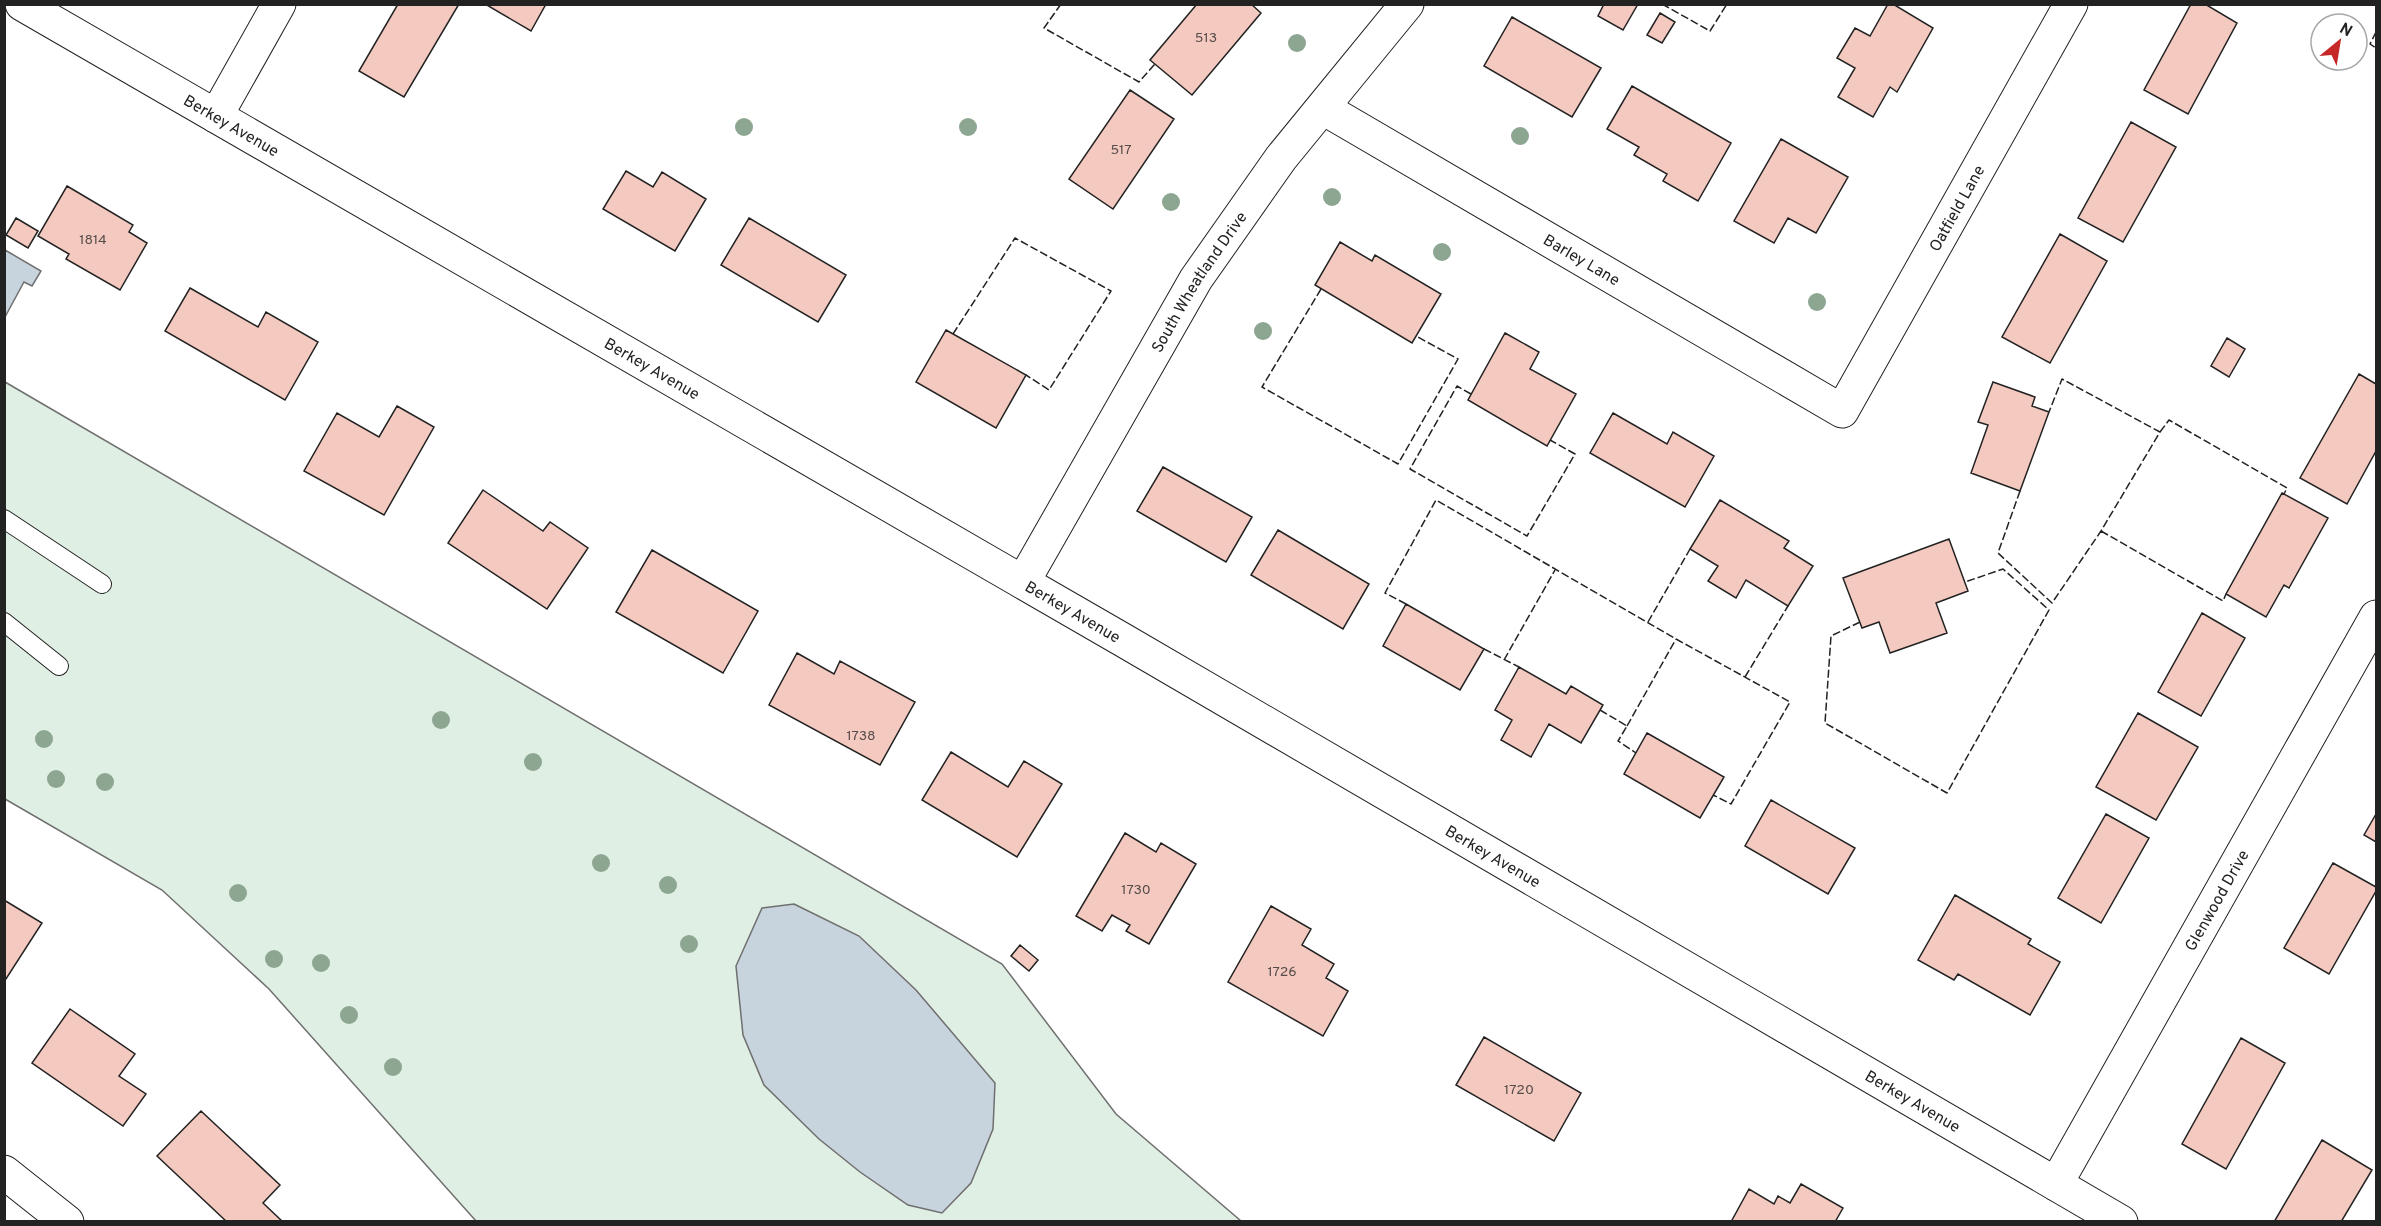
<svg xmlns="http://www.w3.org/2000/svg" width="2381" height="1226" font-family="Overpass,sans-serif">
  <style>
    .green { fill: #e0efe3; stroke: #6f6f6f; stroke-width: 1.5 }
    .water { fill: #c7d3dd; stroke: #6f6f6f; stroke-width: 1.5 }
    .building { fill: #f3c9c0; stroke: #222; stroke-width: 1.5 }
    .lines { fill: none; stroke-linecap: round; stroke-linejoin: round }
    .lane-casing { stroke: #222; stroke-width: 20 }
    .street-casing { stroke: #222; stroke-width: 35 }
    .secondary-casing { stroke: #222; stroke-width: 35 }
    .lane { stroke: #fff; stroke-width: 18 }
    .street { stroke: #fff; stroke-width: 33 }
    .secondary { stroke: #fff; stroke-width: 33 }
    .fence { stroke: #222; stroke-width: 1.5; stroke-dasharray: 8 3; stroke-linecap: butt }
    .tree { fill: #8da692 }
    .labels { text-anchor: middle; stroke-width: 4.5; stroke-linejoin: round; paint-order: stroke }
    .number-label { font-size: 14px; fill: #564c4a }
    .street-label { font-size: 16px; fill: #222; stroke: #fff }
  </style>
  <rect width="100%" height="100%" fill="#fff"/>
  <!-- green -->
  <path class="green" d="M5,382l997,582 114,150 125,107h-765l-207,-232 -107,-99 -157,-91z"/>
  <!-- water -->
  <path class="water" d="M5,250l36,21 -9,15 -8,-4 -19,35z
    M794,904l65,32 57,54 79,93 -2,46 -22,54 -29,30 -34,-8 -48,-33 -41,-33 -55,-54 -21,-50 -7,-69 26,-58z"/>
  <!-- building -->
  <path class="building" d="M398,4h61l-55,93 -45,-26z
    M485,4h61l-15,27z
    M1197,4h54l10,9 -69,82 -42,-35z
    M1604,4h34l-15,26 -25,-14z
    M1888,4h5l40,24 -36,64 -7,-5 -17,30 -35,-20 17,-29 -18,-10 18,-30 15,8z
    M2191,4h14l32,19 -49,91 -44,-24z
    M1660,13l15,9 -13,21 -15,-8z
    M1512,17l89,51 -29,49 -88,-51z
    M1632,86l99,57 -33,58 -35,-20 4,-7 -33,-19 5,-8 -32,-18z
    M1130,90l44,29 -61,90 -44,-30z
    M2131,122l45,25 -53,95 -45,-24z
    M1781,139l67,38 -32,56 -28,-15 -14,25 -40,-22z
    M626,171l27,16 9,-15 44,27 -31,52 -72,-42z
    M67,186l66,39 -4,7 18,11 -27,47 -54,-31 3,-5 -31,-18z
    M16,218l22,13 -10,17 -22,-13z
    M749,218l97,57 -28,47 -97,-57z
    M2060,234l47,27 -57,102 -48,-26z
    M1340,242l32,19 3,-6 66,39 -29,49 -97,-58z
    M190,288l68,39 8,-15 52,30 -33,58 -120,-69z
    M946,330l80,45 -30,53 -80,-46z
    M1505,333l34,19 -9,17 46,25 -29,52 -79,-46z
    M2227,338l18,11 -16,28 -18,-11z
    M2359,374l17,10v67l-29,53 -47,-26z
    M1993,382l42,15 -3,9 17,6 -29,79 -49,-18 17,-48 -10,-3z
    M397,406l37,21 -50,88 -80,-44 33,-58 42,24z
    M1613,413l54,31 6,-12 41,24 -29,51 -95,-54z
    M1163,467l89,50 -26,45 -89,-51z
    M483,490l60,41 7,-9 38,26 -41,61 -99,-66z
    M2282,493l46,25 -39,70 -5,-3 -18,32 -40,-23z
    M1720,500l69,41 -5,7 29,18 -25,40 -42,-26 -10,18 -28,-17 10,-15 -28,-17z
    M1278,530l91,54 -26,45 -92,-54z
    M1949,539l19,52 -32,12 11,30 -57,20 -11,-31 -17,6 -19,-50z
    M652,550l106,61 -35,62 -107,-61z
    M1406,604l78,45 -24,41 -77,-44z
    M2202,613l43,25 -44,78 -43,-24z
    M797,653l37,21 6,-13 75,41 -35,63 -111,-60z
    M1519,667l47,27 5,-8 32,19 -22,38 -32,-19 -18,33 -30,-17 11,-20 -17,-10z
    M2138,713l60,34 -42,73 -60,-33z
    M1647,733l77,44 -24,41 -76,-44z
    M951,752l57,35 16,-26 38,23 -45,73 -95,-57z
    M1771,800l84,48 -27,46 -83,-48z
    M2106,814l43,24 -48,85 -43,-25z
    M2376,814v28l-12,-7z
    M1125,833l31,19 5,-9 35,21 -47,80 -23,-13 4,-6 -18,-10 -10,16 -26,-15z
    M2333,863l43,24v4l-47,83 -45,-26z
    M1955,895l76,44 -3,5 32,18 -30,53 -72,-41 -4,6 -36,-20z
    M4,900l38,23 -38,59z
    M1271,906l40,23 -9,16 32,19 -8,14 22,13 -25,45 -95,-54z
    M1020,945l18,15 -9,11 -18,-15z
    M70,1009l65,45 -16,22 27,18 -23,32 -91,-63z
    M1484,1037l97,56 -27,48 -98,-56z
    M2241,1038l44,25 -59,106 -44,-25z
    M201,1111l79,74 -17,18 20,19h-56l-70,-66z
    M2322,1140l50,30 -31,52h-67z
    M1801,1184l42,24 -8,14h-104l18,-33 25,15 4,-8 12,7z"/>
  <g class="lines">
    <!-- lane casing -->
    <g class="lane-casing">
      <path id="lane" d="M4,519l98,65
        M4,622l55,44"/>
    </g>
    <!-- street casing -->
    <g class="street-casing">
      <g id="street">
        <path id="s1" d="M1323,108l519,303 229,-407"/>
        <path d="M216,116l63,-112"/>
        <path id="s2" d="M1023,582l173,-303 85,-121 126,-154"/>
        <path d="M4,1172l63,50"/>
        <path id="s3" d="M2056,1184l320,-567"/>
      </g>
    </g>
    <!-- secondary casing -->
    <g class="secondary-casing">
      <g id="secondary">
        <path id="s4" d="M22,4l1101,636 998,582"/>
      </g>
    </g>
    <!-- lane -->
    <use href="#lane" class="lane"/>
    <!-- street -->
    <use href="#street" class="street"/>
    <!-- secondary -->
    <use href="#secondary" class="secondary"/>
    <!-- fence -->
    <path class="fence" d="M1061,4l-17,24 95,54 16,-18
      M1662,4l48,27 17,-27
      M2376,32l-6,12 6,4
      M1321,289l-59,98 136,77 60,-105 -42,-23
      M953,334l62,-96 96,53 -62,99 -23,-15
      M1471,394l-14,-8 -47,83 117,67 48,-82 -25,-14
      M2160,432l9,-12 118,68 -3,6
      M2020,491l-22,62 54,50 49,-72 59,-99 -98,-53 -13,33
      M2101,531l122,70 3,-7
      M1406,604l-21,-11 51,-93 240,139 114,63 -59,102 -18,-9
      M1648,622l42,-73
      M1860,622l-29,14 -6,87 122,70 102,-183 -46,-41 -38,13
      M1484,649l35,18
      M1504,660l51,-90
      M1745,677l43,-71
      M1600,710l27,16 -9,15 18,12
      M1627,726l49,-87"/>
  </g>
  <!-- trees -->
  <g class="tree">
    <circle cx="1297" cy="43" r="9"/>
    <circle cx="744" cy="127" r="9"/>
    <circle cx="968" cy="127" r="9"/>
    <circle cx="1520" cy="136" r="9"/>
    <circle cx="1332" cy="197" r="9"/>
    <circle cx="1171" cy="202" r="9"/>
    <circle cx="1442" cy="252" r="9"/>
    <circle cx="1817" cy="302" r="9"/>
    <circle cx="1263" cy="331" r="9"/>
    <circle cx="441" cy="720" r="9"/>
    <circle cx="44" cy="739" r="9"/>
    <circle cx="533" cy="762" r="9"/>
    <circle cx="56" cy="779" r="9"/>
    <circle cx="105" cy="782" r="9"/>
    <circle cx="601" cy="863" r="9"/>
    <circle cx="668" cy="885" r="9"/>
    <circle cx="238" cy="893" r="9"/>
    <circle cx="689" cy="944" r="9"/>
    <circle cx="274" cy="959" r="9"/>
    <circle cx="321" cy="963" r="9"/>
    <circle cx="349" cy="1015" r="9"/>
    <circle cx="393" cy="1067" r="9"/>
  </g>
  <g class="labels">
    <!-- number labels -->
    <g class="number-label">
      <text x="1206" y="42">513</text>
      <text x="1121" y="154">517</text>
      <text x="93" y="244">1814</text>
      <text x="861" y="740">1738</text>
      <text x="1136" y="894">1730</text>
      <text x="1282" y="976">1726</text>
      <text x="1519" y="1094">1720</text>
    </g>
    <!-- street labels -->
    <g class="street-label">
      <text dy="6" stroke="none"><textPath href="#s4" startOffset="242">Berkey Avenue</textPath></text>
      <text dy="6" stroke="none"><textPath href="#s1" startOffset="834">Oatfield Lane</textPath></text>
      <text dy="6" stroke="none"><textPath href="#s1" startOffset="300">Barley Lane</textPath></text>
      <text dy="6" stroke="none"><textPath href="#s2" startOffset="348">South Wheatland Drive</textPath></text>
      <text dy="6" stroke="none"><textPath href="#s4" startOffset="728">Berkey Avenue</textPath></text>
      <text dy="6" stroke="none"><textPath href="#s4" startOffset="1214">Berkey Avenue</textPath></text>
      <text dy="6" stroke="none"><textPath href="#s4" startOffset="1700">Berkey Avenue</textPath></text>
      <text dy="6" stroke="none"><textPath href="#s3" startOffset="326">Glenwood Drive</textPath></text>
      <text dy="6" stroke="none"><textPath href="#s4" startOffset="2186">Berkey Avenue</textPath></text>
    </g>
  </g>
  <!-- border -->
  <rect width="2381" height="1226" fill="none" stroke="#222222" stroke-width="12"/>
  <!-- north arrow -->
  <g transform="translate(2339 42) rotate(30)"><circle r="28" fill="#ffffff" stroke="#a7a7a7" stroke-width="1.5"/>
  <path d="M0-4.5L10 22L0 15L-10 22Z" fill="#c62828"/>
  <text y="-9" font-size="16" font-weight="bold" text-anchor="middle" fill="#222222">N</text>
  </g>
</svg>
